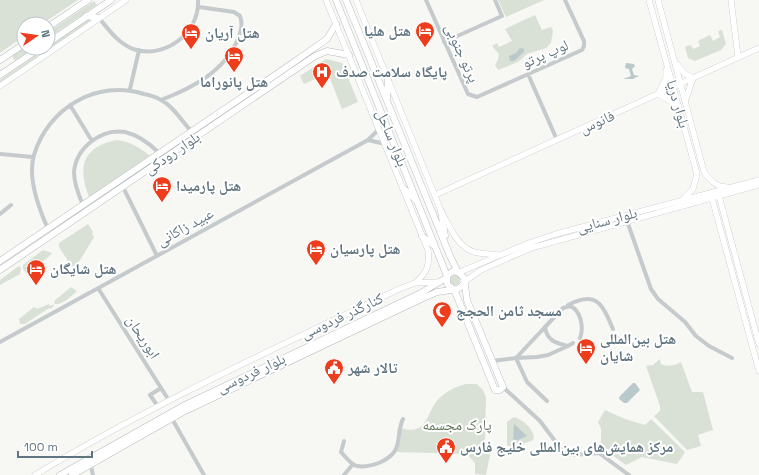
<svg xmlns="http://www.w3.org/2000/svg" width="759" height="475" font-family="'Space Grotesk','Noto Naskh Arabic',sans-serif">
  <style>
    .green { fill: #d9e0d5 }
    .water { fill: #bac9cb }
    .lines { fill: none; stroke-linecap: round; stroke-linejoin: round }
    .secondary-casing { stroke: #b7bdc1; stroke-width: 6 }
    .primary-casing { stroke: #b8bdc0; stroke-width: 7 }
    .street { stroke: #c5cacc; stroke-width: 4 }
    .secondary { stroke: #fff; stroke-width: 5.5 }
    .primary { stroke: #fff; stroke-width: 6 }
    .labels { text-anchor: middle; stroke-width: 4; stroke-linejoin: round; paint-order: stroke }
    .poi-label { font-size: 15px; font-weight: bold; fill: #607581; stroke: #fff; text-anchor: start }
    .street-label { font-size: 15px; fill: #607581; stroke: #fff }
    .park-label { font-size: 15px; fill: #667960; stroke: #fff }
  </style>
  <rect width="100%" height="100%" fill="#f7f7f4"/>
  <!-- green -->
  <path class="green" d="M0,0h78l-36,24h-18v12l-24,17z
    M498,0h46l-38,17z
    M94,1l3,4 -49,33v-6z
    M535,15l7,15 9,-3 2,4 -2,12 -5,5 -19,6 -9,8 -20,8 -3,-5 3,-5 1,-6 -7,-8 5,-3 2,4 13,-6 -7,-12z
    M89,19l3,1 -52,35 -1,-2z
    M722,30l4,14 -5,6 -26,11 -7,-3 -3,-11 6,-2 2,4 7,-3 -2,-5 12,-6 3,6 7,-4 -2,-6z
    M24,48l8,1 -16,11 -3,-1v-4z
    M36,55l1,2 -37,25v-2z
    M326,59l16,4 16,39 -16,7 -14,-36 -24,11 -4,-8z
    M117,140c14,2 22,7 33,16l-61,41c-11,-29 -8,-50 28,-57z
    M88,224l5,8 -1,2 2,3 -20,33 -15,-23v-4z
    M43,250l9,3c-5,7 -17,13 -24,17l1,3 -2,1 -4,-5v-4z
    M19,266l2,2 -1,6 -20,11v-5z
    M450 280a5 5 0 1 1 10 0a5 5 0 1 1-10 0Z
    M71,287l6,4c-5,5 -15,14 -22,13l-1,-3z
    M49,304l1,2 4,-2 -1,3 -3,2 -1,-1 -24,16h-5l-1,-5 15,-12 3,2z
    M660,359l1,5c6,3 14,2 20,-2l11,30h11l10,38 -15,5 3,11 -14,4 -33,-34 6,-5v-5l-14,-40 7,-1z
    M466,384h11l6,6 3,7 -1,43 5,15 -4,20 -11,-1v-11l-8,-9 -70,-2 3,-10 1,-14c25,8 25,-12 35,-26 8,-10 18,-15 30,-18z
    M605,410l20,9 20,6 6,-6 34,33 -8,12 -35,-7 -16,8 -25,-18v-18l-3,-7z
    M514,417c8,2 23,14 19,23l-20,8 -6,-3v-23z"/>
  <!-- water -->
  <path class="water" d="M520,48l4,1v3l-10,9h-4l-1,-5 7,-3z
    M626,63l8,1 1,2 -3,3 2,6 5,1 -6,3h-10l8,-3 -2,-7 -4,-1z
    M633,383h2l5,7 -13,13h-3l-5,-4 1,-3z
    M514,424l13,12 -14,6z"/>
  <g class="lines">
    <!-- secondary casing -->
    <g class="secondary-casing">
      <path id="secondary" d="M326,0l102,250c2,15 -1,23 -13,33
        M356,0l85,211c8,14 16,36 33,41 8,2 17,2 25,3
        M649,0l48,174 -4,15 -9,9
        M658,0l46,172c7,9 12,15 23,15
        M731,0l7,57
        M677,64l7,9 9,5 -7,21
        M666,70v8l-8,16 21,12
        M0,86l126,-86
        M435,195l324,-147
        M719,196l40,148
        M712,198l47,173
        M460,272l69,-29 27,-9 203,-54
        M464,282l17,-12 50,-22 228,-63
        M35,475c117,-71 241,-127 364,-186l16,-6 24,-1"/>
    </g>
    <!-- primary casing -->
    <g class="primary-casing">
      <path id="primary" d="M336,0l111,276
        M346,0l104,256 8,16
        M86,16l13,2
        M48,27l40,-27
        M48,43l63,-43
        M0,60l24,-16
        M0,75l40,-27
        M387,98l1,-18
        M404,189l12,11
        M441,211l4,25
        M422,236l11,9
        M0,261l284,-192 43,-30 9,-15
        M0,270l315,-214 12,-5 22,4
        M453,289l-6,-5v-8l6,-5 5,1 6,6 3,22 36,87 -3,3h-5l-41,-101
        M60,475l123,-69 236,-112 27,-16
        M72,475l113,-64 236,-112 16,-7 21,-3 6,-5"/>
    </g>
    <!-- street -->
    <path class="street" d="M426,0l42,94 9,3 105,-47 2,-4v-5l-19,-41
      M99,18c10,12 19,25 34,31 31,11 67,-16 65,-49
      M444,42l58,-26 -7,-16
      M528,74l29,66
      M130,89l9,-39
      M161,100c31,-12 63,-28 77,-61 3,-8 5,-15 2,-23l-6,-4 -35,-5
      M70,105l22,36
      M368,140l17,4
      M0,154l33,3
      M123,187l34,69
      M83,205c-4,-9 -9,-22 -9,-33 2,-24 27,-44 51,-40 13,3 25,12 34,21
      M0,214l11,-9
      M627,221l24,68 7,10 27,23 11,14 13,10 23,12
      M48,229c-9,-20 -21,-51 -14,-74 14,-47 63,-76 110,-61 6,1 12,3 17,6 12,6 21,21 30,31
      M98,288l70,111
      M568,305c29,-15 34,-1 45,24
      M0,342l368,-202 11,-11
      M573,343l-5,3c-12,-3 -21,-5 -23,-19l18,-19 7,-2c11,4 14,22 10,32
      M516,358l11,24 20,19
      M516,358l29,-31
      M492,361l24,-3 21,-1 11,-2 20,-9
      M503,387l37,34 24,32 9,2 26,-2 30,22
      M157,405l-7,-10 11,-7
      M171,417l33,58
      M344,441l-3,11c4,4 10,13 16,14 13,2 33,-5 39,-17 4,-10 2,-20 7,-30
      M90,462l3,13
      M344,475l9,-11"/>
    <!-- secondary -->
    <use href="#secondary" class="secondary"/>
    <!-- primary -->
    <use href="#primary" class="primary"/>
  </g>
  <!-- icons -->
  <defs>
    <g id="hotel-pin" transform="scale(1)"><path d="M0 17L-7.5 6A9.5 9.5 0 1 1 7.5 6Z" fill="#ee3d1d" stroke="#fff"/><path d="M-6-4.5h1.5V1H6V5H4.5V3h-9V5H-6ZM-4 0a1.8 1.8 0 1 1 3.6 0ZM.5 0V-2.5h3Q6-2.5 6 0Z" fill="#fff"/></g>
    <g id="hospital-pin" transform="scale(1)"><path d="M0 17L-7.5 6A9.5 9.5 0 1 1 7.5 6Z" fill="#ee3d1d" stroke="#fff"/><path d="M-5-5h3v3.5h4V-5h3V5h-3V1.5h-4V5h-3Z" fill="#fff"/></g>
    <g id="mosque-pin" transform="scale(1)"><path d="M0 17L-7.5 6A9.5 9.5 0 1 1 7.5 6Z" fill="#ee3d1d" stroke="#fff"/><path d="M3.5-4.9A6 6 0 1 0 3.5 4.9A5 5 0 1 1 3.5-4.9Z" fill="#fff"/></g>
    <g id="civic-pin" transform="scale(1)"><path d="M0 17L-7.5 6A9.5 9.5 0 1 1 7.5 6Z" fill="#ee3d1d" stroke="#fff"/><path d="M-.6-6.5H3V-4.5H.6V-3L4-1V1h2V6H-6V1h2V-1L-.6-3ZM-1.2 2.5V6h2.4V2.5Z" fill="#fff"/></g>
  </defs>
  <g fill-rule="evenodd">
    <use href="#hotel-pin" x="425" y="31"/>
    <use href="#hotel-pin" x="191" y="33"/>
    <use href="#hotel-pin" x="234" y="56"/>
    <use href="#hospital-pin" x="322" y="72"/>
    <use href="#hotel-pin" x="162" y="186"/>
    <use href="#hotel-pin" x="316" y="249"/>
    <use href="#hotel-pin" x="36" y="269"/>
    <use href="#mosque-pin" x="442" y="311"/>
    <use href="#hotel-pin" x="586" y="348"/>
    <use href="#civic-pin" x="334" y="368"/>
    <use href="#civic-pin" x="446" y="447"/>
  </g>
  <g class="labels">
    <!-- poi labels -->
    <g class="poi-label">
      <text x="411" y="36" text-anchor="end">هتل هلیا</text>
      <text x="205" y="38">هتل آریان</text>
      <text x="336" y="77">پایگاه سلامت صدف</text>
      <text x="234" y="87" text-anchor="middle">هتل پانوراما</text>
      <text x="176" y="191">هتل پارمیدا</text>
      <text x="330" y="254">هتل پارسیان</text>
      <text x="50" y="274">هتل شایگان</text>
      <text x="456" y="316">مسجد ثامن الحجج</text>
      <text x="600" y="344">هتل بین‌المللی<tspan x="600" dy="17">شایان</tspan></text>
      <text x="348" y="373">تالار شهر</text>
      <text x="460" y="452">مرکز همایش‌های بین‌المللی خلیج فارس</text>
    </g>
    <!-- street labels -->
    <g class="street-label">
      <text transform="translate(462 53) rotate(66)" y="5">پرتو جنوبی</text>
      <text transform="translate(545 54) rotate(-24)" y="5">لوپ پرتو</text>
      <text transform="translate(678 104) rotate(74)" y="5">بلوار دریا</text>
      <text transform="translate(597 122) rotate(-24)" y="5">فانوس</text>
      <text transform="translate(392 138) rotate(68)" y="5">بلوار ساحل</text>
      <text transform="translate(172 153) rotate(-34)" y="5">بلوار رودکی</text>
      <text transform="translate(607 220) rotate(-15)" y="5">بلوار سنایی</text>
      <text transform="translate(185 227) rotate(-29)" y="5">عبید زاکانی</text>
      <text transform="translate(342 316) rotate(-25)" y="5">کنارگذر فردوسی</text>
      <text transform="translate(143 337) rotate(57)" y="5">ابوریحان</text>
      <text transform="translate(251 373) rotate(-25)" y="5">بلوار فردوسی</text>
    </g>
    <!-- park labels -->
    <g class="park-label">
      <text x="457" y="430">پارک مجسمه</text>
    </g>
  </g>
  <!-- north arrow -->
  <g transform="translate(36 36) rotate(77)"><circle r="19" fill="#ffffff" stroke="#bfc8cd"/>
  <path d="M0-3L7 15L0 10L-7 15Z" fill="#ee3d1d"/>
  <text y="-6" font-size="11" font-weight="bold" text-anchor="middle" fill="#607581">N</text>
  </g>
  <!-- scale -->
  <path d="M18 451v6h74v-6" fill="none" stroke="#607581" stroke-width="2"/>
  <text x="24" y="451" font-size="12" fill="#607581" stroke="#ffffff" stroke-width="3" paint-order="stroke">100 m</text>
</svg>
